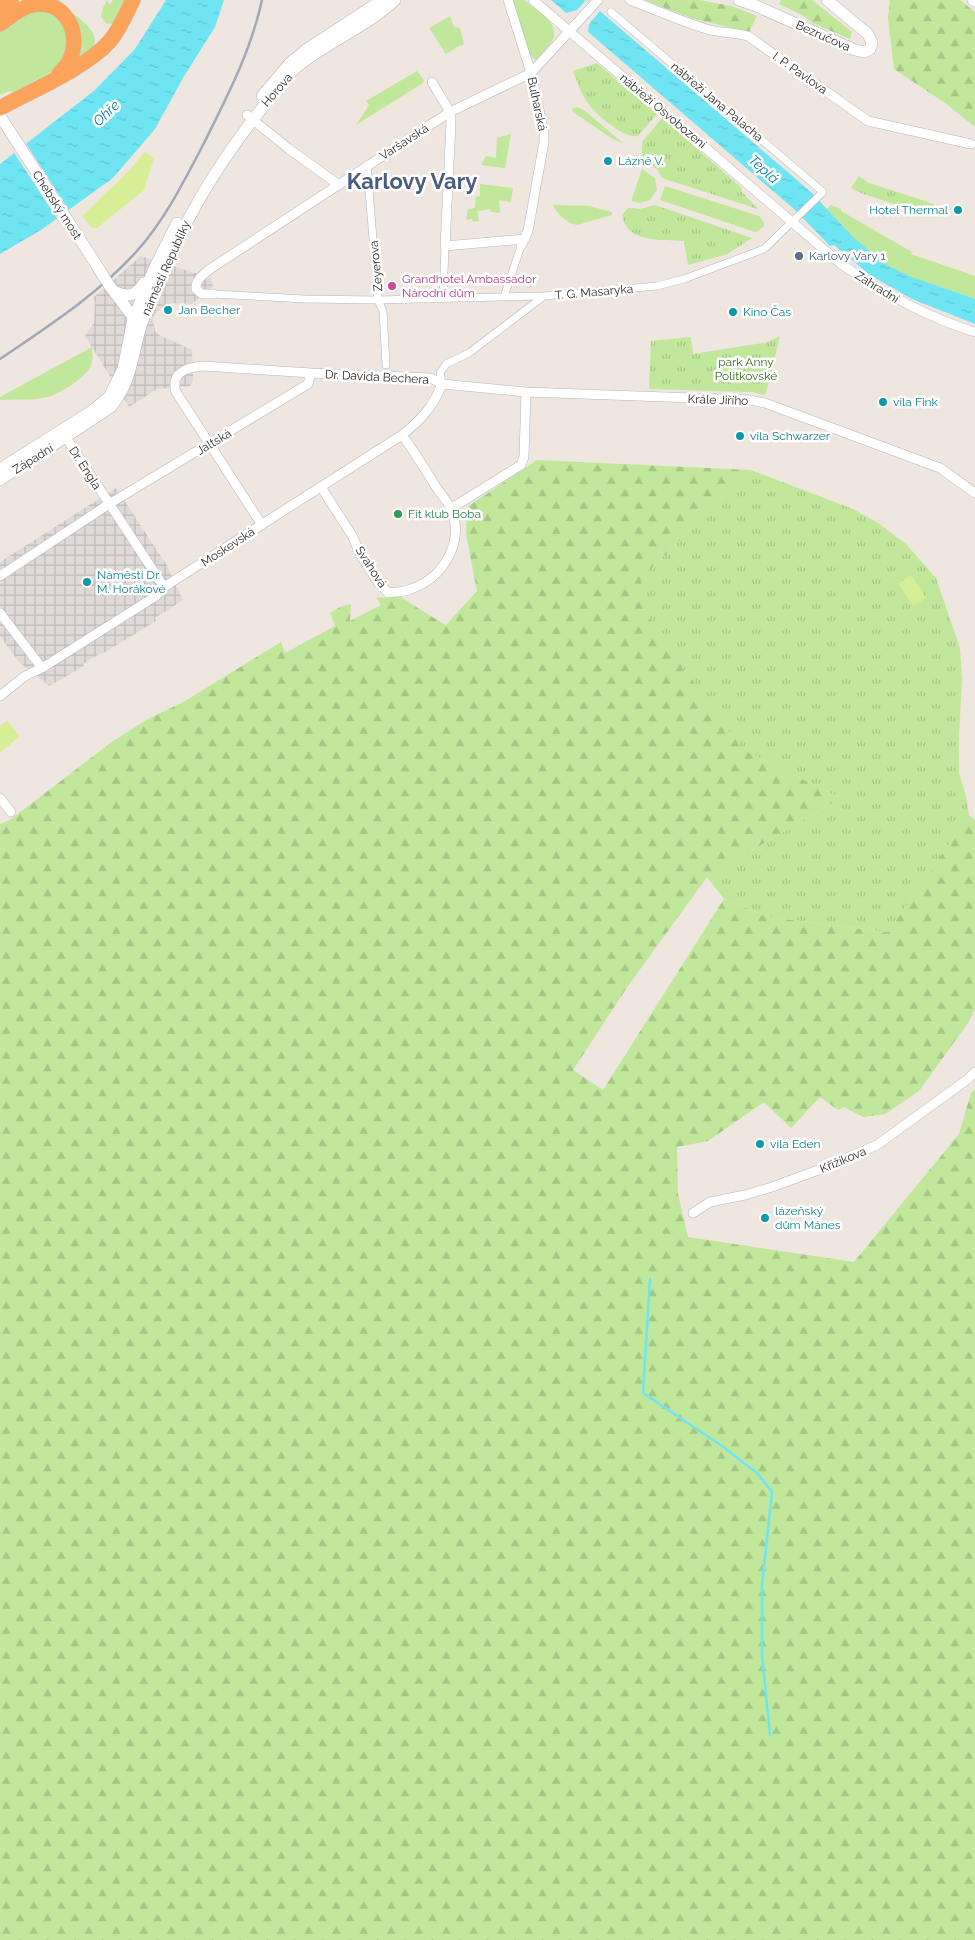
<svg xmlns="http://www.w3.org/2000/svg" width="975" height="1940" font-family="Raleway,sans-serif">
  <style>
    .grass { fill: #c0e79a }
    .forest { fill: url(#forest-firs) }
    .park { fill: url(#park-tufts) }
    .pitch { fill: #d6ef96 }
    .plaza { fill: url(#plaza-grid) }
    .water { fill: url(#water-ripples) }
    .pier { fill: #efe6df }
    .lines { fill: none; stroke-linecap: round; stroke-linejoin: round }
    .stream { stroke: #6fe5f4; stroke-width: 2.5 }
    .pedestrian-casing { stroke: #b3b7c1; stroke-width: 8 }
    .minor-casing { stroke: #b3b7c1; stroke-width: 10 }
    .tertiary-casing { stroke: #b3b7c1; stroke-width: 12 }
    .trunk-casing { stroke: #c8c8c8; stroke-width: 16 }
    .pedestrian { stroke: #fff; stroke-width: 7 }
    .minor { stroke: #fff; stroke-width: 9 }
    .tertiary { stroke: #fff; stroke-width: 11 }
    .trunk { stroke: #fba25b; stroke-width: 15 }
    .rail { stroke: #a1a8b8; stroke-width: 2.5 }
    .tertiary-bridge-casing { stroke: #b3b7c1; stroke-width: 12; stroke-linecap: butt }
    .tertiary-bridge { stroke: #fff; stroke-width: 11 }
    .culture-dot { fill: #0f9aa8; stroke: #fff; stroke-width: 2 }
    .service-dot { fill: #5c6f8a; stroke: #fff; stroke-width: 2 }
    .hotel-dot { fill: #d1479c; stroke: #fff; stroke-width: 2 }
    .leisure-dot { fill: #2e9e5b; stroke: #fff; stroke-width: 2 }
    .labels { text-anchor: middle; stroke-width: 5; stroke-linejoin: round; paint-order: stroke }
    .street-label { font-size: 12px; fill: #2d2d2d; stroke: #fff }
    .culture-label { font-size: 12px; fill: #0d838f; stroke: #fff; text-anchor: start }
    .service-label { font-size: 12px; fill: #4e5e75; stroke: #fff; text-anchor: start }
    .hotel-label { font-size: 12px; fill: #b23c85; stroke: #fff; text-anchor: start }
    .park-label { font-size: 12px; fill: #377018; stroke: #fff }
    .leisure-label { font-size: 12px; fill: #27864d; stroke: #fff; text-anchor: start }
    .water-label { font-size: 14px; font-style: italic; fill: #087c98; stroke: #fff }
    .town-label { font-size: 22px; font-weight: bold; fill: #4b5c81; stroke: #fff }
  </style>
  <defs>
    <pattern id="forest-firs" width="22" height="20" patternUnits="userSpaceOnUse" patternTransform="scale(1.25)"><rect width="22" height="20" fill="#c0e79a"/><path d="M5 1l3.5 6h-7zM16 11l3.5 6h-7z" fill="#a5c685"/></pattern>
    <pattern id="park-tufts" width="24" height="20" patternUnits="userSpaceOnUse" patternTransform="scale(1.25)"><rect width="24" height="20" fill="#c0e79a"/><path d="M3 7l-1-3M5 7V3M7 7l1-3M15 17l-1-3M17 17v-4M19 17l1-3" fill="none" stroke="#a5c685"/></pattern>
    <pattern id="plaza-grid" width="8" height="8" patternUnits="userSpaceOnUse" patternTransform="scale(1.25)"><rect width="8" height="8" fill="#dfdad7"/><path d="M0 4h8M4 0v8" fill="none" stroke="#c0bbb9"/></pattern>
    <pattern id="water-ripples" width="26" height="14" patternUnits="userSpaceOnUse" patternTransform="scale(1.25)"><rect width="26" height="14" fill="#6fe5f4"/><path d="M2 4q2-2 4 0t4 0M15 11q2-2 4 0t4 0" fill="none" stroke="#60c5d2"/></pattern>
  </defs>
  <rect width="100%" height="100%" fill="#efe6df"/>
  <!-- grass -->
  <path class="grass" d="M45,0h13c7,11 50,31 33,49 -3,3 -9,6 -14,9l1,-11z
    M107,0l3,5 3,-5h15l-15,24 -7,-1 -5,-6 2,-9z
    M511,0h13c14,11 42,26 25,45 -4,5 -9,11 -14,15l-4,-5 -2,1z
    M43,8l25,17v28l-15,18 -39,21 -5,-1 -9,4v-67l15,-11z
    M450,16l4,11 6,1 4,16 -3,2 -1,-1 -14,9 -17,-26z
    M417,71l7,9 -1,3 -67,42 13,-20 -3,-4z
    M577,107l7,3 40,34 -13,-6 -38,-26 -1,-3z
    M511,134l-6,34 -24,-3 5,-9 10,2 1,-20z
    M642,169l13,9 2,12 -7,10 -10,3 -8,-2v-2z
    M480,184l33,4 -2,14 -12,-2 1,13 -9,-1 -1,-3 -13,2 2,10 -6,1 -1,-3 -6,1 2,-11 7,-1 1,-11 4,-1z
    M665,186l94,30 5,6v4l-6,5 -3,1 -95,-32z
    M553,205l36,1 23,6v3l-35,10c-11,-2 -19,-10 -24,-20z
    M822,205l5,4 4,-4 10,4v2l71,41 -1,2 64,22v23c-29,-10 -65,-17 -91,-35 -23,-17 -43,-38 -62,-59z
    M92,347c0,5 1,10 0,15 -2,14 -29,29 -41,34 -13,5 -37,3 -51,4v-3z"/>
  <!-- forest -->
  <path class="forest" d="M644,0h55l32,6 26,10 -8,16 -55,-13z
    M781,0h31l40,32 -2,7 -38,-16 -8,-7 -25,-12z
    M890,0h70l15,12v115l-30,-24 -51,-34 -6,-51z
    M537,460l214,10 -110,109 103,171 97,48 -134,79 -79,109 -55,84 30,20 121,-191 45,18 119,15 81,-117 6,5v189l-7,14 -49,68 -34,23 -22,3 -19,-10 -6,3 -18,-13 -29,31 -27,-26 -56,39 -31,6 1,47 10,43 166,25 105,-128 12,-41 4,-4v851h-975v-1116l10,-4 103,-79 35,-22 37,-18 96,-59 4,11 50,-27 -5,-13 12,-7 9,-2 -1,17 31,-16 -5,-8 10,1 13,-2 30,19 17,10 31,-34 -11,-57 1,-27z"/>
  <!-- park -->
  <path class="park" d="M597,63l60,51 -19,22c-14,3 -43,-22 -50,-33 -7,-9 -11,-22 -15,-32z
    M662,118l80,70 -1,3 17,18 -96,-31 -5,-9 -13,-8 -2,-3v-16z
    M859,176l10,7 65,21 -5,11 -66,-21 -12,-6z
    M655,205l97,33 -25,16 -39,11 -4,-24c-22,-2 -57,3 -62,-26l6,-7 12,1z
    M780,336l-14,57 -2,2 -12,-3 -103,-3 2,-48 40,-4 2,17 75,-12z
    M751,470l102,39 25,14 28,21 30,34 24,70 2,32 -3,56v37l7,23 3,19 -81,117 -119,-15 -45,-18 -17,-22 134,-79 -97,-48 -42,-55 -58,-84 -3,-32z"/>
  <!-- pitch -->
  <path class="pitch" d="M145,152l9,6 -10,32 -47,38h-5l-10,-12 47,-45z
    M911,575l15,23 -13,8 -15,-22z
    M7,721l13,15 -20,17v-27z"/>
  <!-- plaza -->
  <path class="plaza" d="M141,256l70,22 2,9 -21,17 -20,-1 -10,4 -8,8 -1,5 2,11 4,4 33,15 1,31 -3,5 -33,3 -28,18 -44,-71 9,-13 1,-22 -2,-3z
    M116,488l50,76 17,36 -28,18 1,3 -54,33 -1,-1 -18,11 1,2 -35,20 -30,-24 -19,-26v-74z"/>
  <!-- water -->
  <path class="water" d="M166,0h58l-9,27 -32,51 -28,51 -42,49 -72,52 -41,24v-90l95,-74 40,-41z
    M551,0h36l224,192 43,46 31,26 24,12 66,23v25l-63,-25 -42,-24 -36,-30 -4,1 -36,-37z"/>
  <!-- pier -->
  <path class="pier" d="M586,0l14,11 -11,13 -1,8 -22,-19 11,-3z
    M25,142l45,70 -12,8 -45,-69z"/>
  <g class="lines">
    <!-- stream -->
    <path class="stream" d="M650,1279l-7,114 79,53 35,27 15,19 -10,93v70l8,80"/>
    <!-- pedestrian casing -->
    <g class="pedestrian-casing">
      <path id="pedestrian" d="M367,166l11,134 5,11 3,54
        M213,294l92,5 73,1 166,-4 113,-10 27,-7 80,-30 59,-57 -212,-180
        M504,297l17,-51
        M443,299l2,-53
        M442,384l-2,-11 6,-9 23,-11 75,-57"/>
    </g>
    <!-- minor casing -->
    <g class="minor-casing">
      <path id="minor" d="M508,0l23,73 13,59v10l-16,89 -7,15
        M533,0l308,264c42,29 85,53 134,68
        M630,0c26,10 52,22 80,30 12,3 25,2 38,6l120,85 103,23
        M432,82l18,30 1,11 -6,123 80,-7
        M247,115l42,34 50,36
        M213,294h-11l-6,-5c-1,-9 8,-15 14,-20l240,-157 81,-39 67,-73
        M63,433l101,154
        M321,487l32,50 6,15 19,30 10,11c7,-1 16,-1 23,-4 32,-11 54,-47 40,-80 -4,-8 -10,-15 -15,-22 -11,-18 -22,-36 -34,-52
        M450,509l71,-44 3,-8 2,-65
        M262,525l-86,-133c-6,-20 12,-25 28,-26l107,7 120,5 11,6 84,8 224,8 15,3 175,65 35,25
        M0,576l109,-72 199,-120 3,-11
        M0,613l42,55
        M0,696l25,-20 17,-8 114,-72 8,-9 238,-152c19,-15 31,-28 40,-51
        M0,798l11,14
        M693,1213l17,-11 35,-7 27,-8 49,-18 56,-24 91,-66 7,-7"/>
    </g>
    <!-- tertiary casing -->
    <g class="tertiary-casing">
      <path id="tertiary" d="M739,0l15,5 101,45 9,2 6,-3 2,-6 -4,-9 -41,-34
        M973,0l2,1
        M262,96l28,-33 17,-14 75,-49
        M0,116l92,142
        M109,285l27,36
        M116,292c14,6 20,3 28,-9
        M0,469l92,-58 17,-14 14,-28 10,-50 20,-48 24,-48
        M0,480l111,-73c23,-30 20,-51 31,-84 8,-25 19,-49 31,-73 23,-49 52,-95 86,-138 11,-15 24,-34 39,-46 30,-24 68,-39 97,-66"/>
    </g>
    <!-- trunk casing -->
    <g class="trunk-casing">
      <path id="trunk" d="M0,12l11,-12
        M0,24c11,-8 24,-19 38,-20 30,-1 44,33 31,57 -2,5 -7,9 -10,13
        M0,108c33,-18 86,-40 110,-67 10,-12 16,-27 23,-41"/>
    </g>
    <!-- pedestrian -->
    <use href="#pedestrian" class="pedestrian"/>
    <!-- minor -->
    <use href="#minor" class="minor"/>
    <!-- tertiary -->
    <use href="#tertiary" class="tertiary"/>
    <!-- trunk -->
    <use href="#trunk" class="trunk"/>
    <!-- rail -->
    <path class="rail" d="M0,359c47,-32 97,-64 136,-107 29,-32 48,-71 68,-109 23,-46 47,-92 58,-143"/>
    <!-- tertiary-bridge casing -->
    <g class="tertiary-bridge-casing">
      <path id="tertiary-bridge" d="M92,258l17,27"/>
    </g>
    <!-- tertiary-bridge -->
    <use href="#tertiary-bridge" class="tertiary-bridge"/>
  </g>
  <!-- markers -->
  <g class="culture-dot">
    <circle cx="608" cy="161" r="5"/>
    <circle cx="958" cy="210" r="5"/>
    <circle cx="168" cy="310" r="5"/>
    <circle cx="733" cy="312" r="5"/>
    <circle cx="883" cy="402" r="5"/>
    <circle cx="740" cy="436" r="5"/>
    <circle cx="87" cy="582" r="5"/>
    <circle cx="760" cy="1144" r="5"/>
    <circle cx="765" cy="1218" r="5"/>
  </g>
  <circle class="service-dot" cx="799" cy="256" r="5"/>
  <circle class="hotel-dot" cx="392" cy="286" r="5"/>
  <circle class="leisure-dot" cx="398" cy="514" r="5"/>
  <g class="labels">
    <!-- street labels -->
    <g class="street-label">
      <text transform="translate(823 36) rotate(24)" y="4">Bezručova</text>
      <text transform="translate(800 73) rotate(35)" y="4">I. P. Pavlova</text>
      <text transform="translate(277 90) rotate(-49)" y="4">Horova</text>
      <text transform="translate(717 102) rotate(40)" y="4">nábřeží Jana Palacha</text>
      <text transform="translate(537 104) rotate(78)" y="4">Bulharská</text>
      <text transform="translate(663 111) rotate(40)" y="4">nábřeží Osvobození</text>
      <text transform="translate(404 142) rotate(-33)" y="4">Varšavská</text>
      <text transform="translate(57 205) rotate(57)" y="4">Chebský most</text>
      <text transform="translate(376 266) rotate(-95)" y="4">Zeyerova</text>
      <text transform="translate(166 268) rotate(-66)" y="4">náměstí Republiky</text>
      <text transform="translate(877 287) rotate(32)" y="4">Zahradní</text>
      <text transform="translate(594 292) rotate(-5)" y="4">T. G. Masaryka</text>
      <text transform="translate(377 377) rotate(3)" y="4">Dr. Davida Bechera</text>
      <text transform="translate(718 400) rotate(2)" y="4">Krále Jiřího</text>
      <text transform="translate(214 442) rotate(-31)" y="4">Jaltská</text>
      <text transform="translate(33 459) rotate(-32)" y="4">Západní</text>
      <text transform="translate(85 468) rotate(57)" y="4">Dr. Engla</text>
      <text transform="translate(228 547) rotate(-33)" y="4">Moskevská</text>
      <text transform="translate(371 567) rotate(57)" y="4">Svahová</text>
      <text transform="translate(843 1160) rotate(-23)" y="4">Křižíkova</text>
    </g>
    <!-- culture labels -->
    <g class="culture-label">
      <text x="618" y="165">Lázně V.</text>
      <text x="948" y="214" text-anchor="end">Hotel Thermal</text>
      <text x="178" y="314">Jan Becher</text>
      <text x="743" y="316">Kino Čas</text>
      <text x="893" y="406">vila Fink</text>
      <text x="750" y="440">vila Schwarzer</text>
      <text x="97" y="579">Náměstí Dr.<tspan x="97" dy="14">M. Horákové</tspan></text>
      <text x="770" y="1148">vila Eden</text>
      <text x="775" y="1215">lázeňský<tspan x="775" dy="14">dům Mánes</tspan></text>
    </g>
    <!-- service labels -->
    <g class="service-label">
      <text x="809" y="260">Karlovy Vary 1</text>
    </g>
    <!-- hotel labels -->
    <g class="hotel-label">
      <text x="402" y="283">Grandhotel Ambassador<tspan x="402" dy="14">Národní dům</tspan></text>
    </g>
    <!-- park labels -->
    <g class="park-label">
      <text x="746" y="366">park Anny<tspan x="746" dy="14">Politkovské</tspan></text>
    </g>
    <!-- leisure labels -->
    <g class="leisure-label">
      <text x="408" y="518">Fit klub Boba</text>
    </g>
    <!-- water labels -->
    <g class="water-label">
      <text transform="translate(106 113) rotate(-44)" y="5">Ohře</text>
      <text transform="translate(764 169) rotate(42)" y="5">Teplá</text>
    </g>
    <!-- town labels -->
    <g class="town-label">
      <text x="412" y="189">Karlovy Vary</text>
    </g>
  </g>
</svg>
